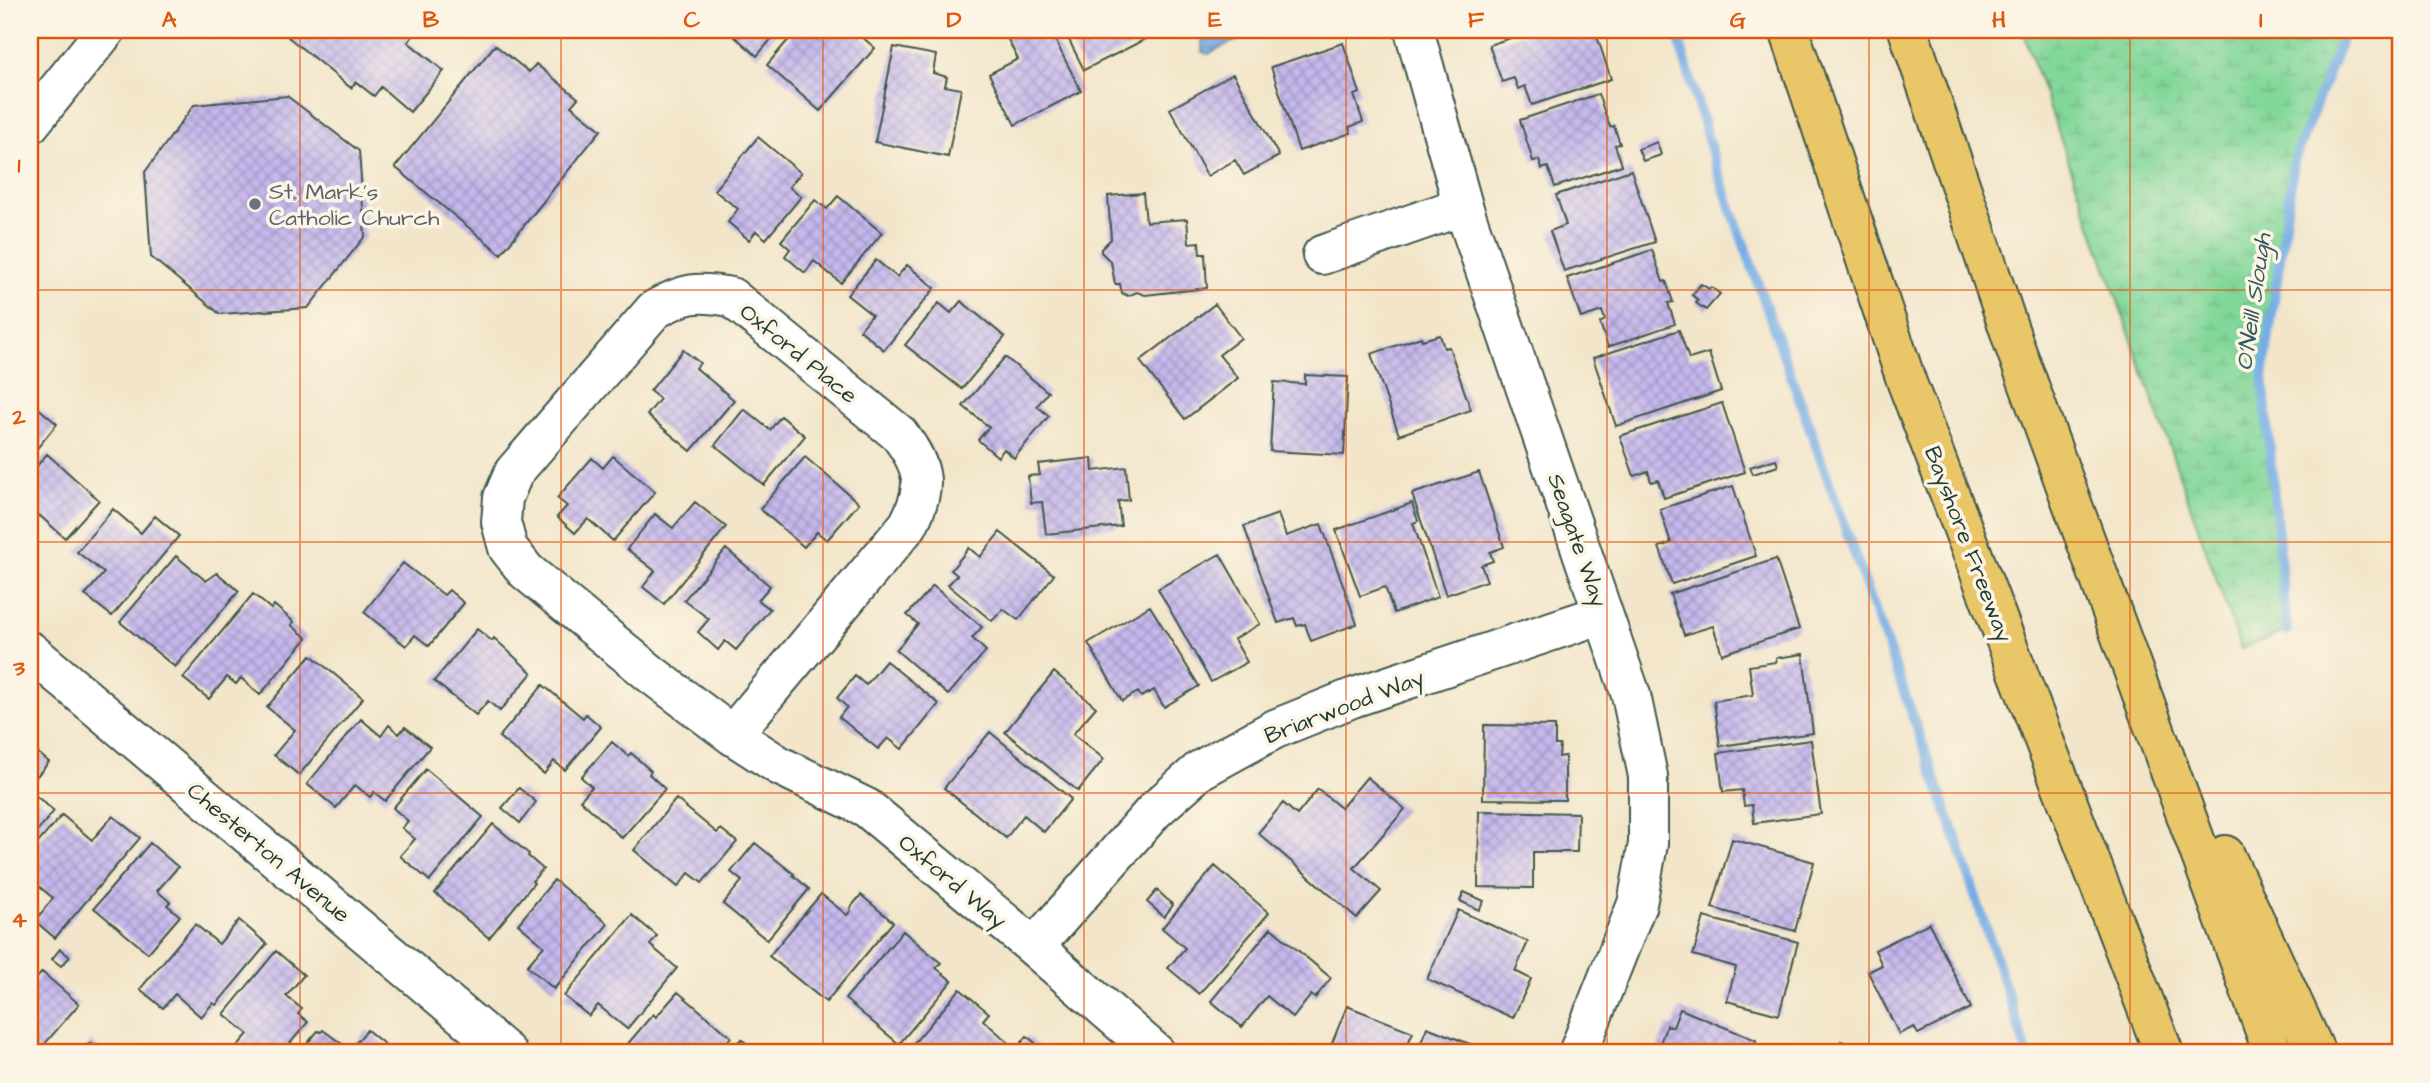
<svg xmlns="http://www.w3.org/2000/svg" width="2430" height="1083" font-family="'Architects Daughter',sans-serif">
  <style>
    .wetland { fill: url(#wetland-marsh); stroke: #508a67; stroke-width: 2 }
    .water { fill: url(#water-rules); stroke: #4a758c; stroke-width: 2 }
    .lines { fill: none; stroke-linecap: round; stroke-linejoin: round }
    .stream { stroke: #76ade5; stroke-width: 10 }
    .building { fill: url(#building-cross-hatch) }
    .minor-casing { stroke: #3f564a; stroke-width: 42 }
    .highway-casing { stroke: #3f564a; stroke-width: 42 }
    .minor { stroke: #fff; stroke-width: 38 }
    .highway { stroke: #e9c769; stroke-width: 38 }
    .grid { fill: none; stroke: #de580e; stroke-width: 2; stroke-opacity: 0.55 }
    .worship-dot { fill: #6b7280; stroke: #fcf5e5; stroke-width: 2.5 }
    .labels { text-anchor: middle; stroke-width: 7; stroke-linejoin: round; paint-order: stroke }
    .worship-label { font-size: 23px; fill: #5b616d; stroke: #fcf5e5; text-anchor: start }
    .street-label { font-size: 23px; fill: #1f3d34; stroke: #fcf5e5 }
    .water-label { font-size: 24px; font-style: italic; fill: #355960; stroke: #fcf5e5 }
    .neatline { fill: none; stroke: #de580e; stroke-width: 2.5 }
    .grid-label { font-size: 23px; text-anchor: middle; font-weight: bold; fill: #de580e }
  </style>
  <defs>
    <pattern id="wetland-marsh" width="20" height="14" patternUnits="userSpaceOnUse" patternTransform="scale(1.75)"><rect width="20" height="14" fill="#82d79a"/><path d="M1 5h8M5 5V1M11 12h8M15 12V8" fill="none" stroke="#70b985"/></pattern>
    <pattern id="water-rules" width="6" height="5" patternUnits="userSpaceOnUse" patternTransform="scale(1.75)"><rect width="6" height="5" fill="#76ade5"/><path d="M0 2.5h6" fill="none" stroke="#608eba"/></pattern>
    <pattern id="building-cross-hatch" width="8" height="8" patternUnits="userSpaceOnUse" patternTransform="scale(1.75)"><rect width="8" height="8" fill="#c6b8ed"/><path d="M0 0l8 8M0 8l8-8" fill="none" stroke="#a097c1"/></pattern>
  </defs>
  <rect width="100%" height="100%" fill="#fcf5e5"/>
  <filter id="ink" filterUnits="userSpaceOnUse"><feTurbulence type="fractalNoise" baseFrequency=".0143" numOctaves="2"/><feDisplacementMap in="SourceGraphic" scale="14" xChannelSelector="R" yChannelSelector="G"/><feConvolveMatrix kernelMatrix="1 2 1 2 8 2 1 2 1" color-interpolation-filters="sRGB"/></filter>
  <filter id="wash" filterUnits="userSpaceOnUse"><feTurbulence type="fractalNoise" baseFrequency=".00686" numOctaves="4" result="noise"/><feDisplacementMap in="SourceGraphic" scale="28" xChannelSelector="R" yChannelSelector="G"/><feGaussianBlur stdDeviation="1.57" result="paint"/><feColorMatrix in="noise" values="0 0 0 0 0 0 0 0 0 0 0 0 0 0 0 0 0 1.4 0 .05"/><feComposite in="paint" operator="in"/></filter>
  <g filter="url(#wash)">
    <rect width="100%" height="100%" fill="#f2e5c9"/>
    <!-- wetland -->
    <path class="wetland" d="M2022,30h323l-51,131 -31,216 24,254 -46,18z"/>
    <!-- water -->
    <path class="water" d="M1202,30h51c-13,13 -30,13 -44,24l-7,-2z"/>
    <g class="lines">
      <!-- stream -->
      <path class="stream" d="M1676,30l40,136 243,680 68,207
        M2287,631l-24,-254 31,-216 51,-131"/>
    </g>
    <g id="blocks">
      <!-- building -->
      <path class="building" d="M295,30h123l-10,12 36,29 -34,41 -29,-25 -7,9 -18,-14 -5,6 -63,-51z
        M727,30h52l-22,26z
        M791,30h70l3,2 -3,4 14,12 -55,63 -53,-46 28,-33z
        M1003,30h47l31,61 -66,34 -26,-51 29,-15z
        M1064,30h80l4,8 -64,32z
        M1535,30h60l16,49 -79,26 -7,-19 -7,3 -4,-11 -12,4 -13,-37z
        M1343,43l17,50 -6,2 9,27 -14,5 2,6 -52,18 -28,-84z
        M495,45l34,27 7,-8 42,34 -7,8 30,24 -100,124 -106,-87z
        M894,47l42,8 -3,18 14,4 -2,9 16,3 -13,68 -73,-15z
        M1233,74l46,82 -35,19 -9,-15 -28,16 -37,-67z
        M1598,94l12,33 4,-1 6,18 -5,1 7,20 -67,22 -7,-20 -6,2 -3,-9 -6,1 -13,-41z
        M287,96l72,55 6,85 -57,72 -88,6 -69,-57 -6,-85 49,-67z
        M758,137l43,36 -12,14 12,10 -35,42 -10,-8 -7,9 -21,-18 10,-13 -24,-19z
        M1657,142l4,13 -18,6 -5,-12z
        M1631,170l24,72 -91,29 -14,-40 16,-6 -10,-30z
        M1143,193l3,29 41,-3 2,24 10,-1 1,12h5l2,34 -62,7 -8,-3 -9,4 -6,-3 -2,-9h-5l-4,-22 -10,-10v-3l10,-10 -3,-43z
        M838,196l44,37 -41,50 -27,-22 -9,12 -20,-17 5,-7 -9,-8 34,-41 12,9z
        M1652,250l11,32 3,-1 7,21 -5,1 7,21 -67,23 -8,-24 5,-3 -3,-9 -21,7 -14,-40z
        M876,260l21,17 10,-12 28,23 -51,62 -24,-20 12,-15 -25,-20z
        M1701,284l8,5 2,-2 9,7 -14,16 -10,-7 2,-3 -6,-5z
        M961,301l44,36 -43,52 -57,-44 34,-42 12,10z
        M1215,304l26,34 -22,17 19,23 -53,41 -45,-58z
        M1679,330l10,29 20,-6 12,38 -105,35 -23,-68z
        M1440,335l4,13 5,-1 22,63 -72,25 -28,-81 50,-17 1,3z
        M683,350l17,13 -4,5 38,32 -43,51 -44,-36 13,-16 -10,-8z
        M1005,357l43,35 -11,14 12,10 -35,42 -10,-9 -6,8 -20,-17 11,-13 -26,-21z
        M1305,375l43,2 -4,78 -74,-4 4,-69 31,2z
        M30,401l27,23 -27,33z
        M1722,403l23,69 -81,26 -6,-18 -7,2 -3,-11 -14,5 -14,-40z
        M744,409l26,21 11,-14 24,20 -41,49 -49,-40z
        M47,454l52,46 -34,38 -26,-23 -9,10v-51z
        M613,456l42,36 -42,49 -25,-22 -13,14 -18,-16 10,-11 -10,-8 35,-40 11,10z
        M805,457l54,46 -32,37 -10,-8 -13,15 -44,-38z
        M1092,458l1,13 33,-4 3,33 -11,1 3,25 -75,8 -4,-32 -11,1 -3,-27 12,-1 -2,-11z
        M1776,459l2,7 -25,8 -3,-7z
        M1479,472l25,75 -14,5 3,9 -12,4 6,16 -41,14 -34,-101z
        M1733,486l23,70 -84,28 -13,-37 12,-4 -11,-34z
        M695,502l31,25 -62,77 -21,-17 12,-16 -28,-22 28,-35 18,14z
        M1412,503l6,18 -5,2 25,74 -44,16 -9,-26 -25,9 -24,-66z
        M113,509l28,24 14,-17 24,20 -67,80 -27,-21 19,-22 -27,-21z
        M1278,514l8,22 35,-12 36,100 -46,17 -6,-17 -8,2 -3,-8 -16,5 -34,-97z
        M1000,532l54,43 -36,45 -15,-11 -11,12 -44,-36 9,-10 -6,-5 18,-22 11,9z
        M726,549l44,37 -12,14 12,9 -34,41 -11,-9 -7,9 -20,-18 11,-13 -25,-19z
        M1220,554l40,70 -26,15 13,23 -36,20 -53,-93z
        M176,556l30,25 11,-8 22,18 -64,76 -55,-45z
        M1776,559l23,70 -77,25 -9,-28 -29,9 -14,-41z
        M403,563l41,32 5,-5 15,13 -35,43 -14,-11 -9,11 -42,-34z
        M933,586l49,41 -10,11 14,13 -38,44 -52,-45 22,-26 -11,-9z
        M253,594l18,15 3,-4 20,17 -3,3 16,13 -47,57 -19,-17 -5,6 -9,-7 -18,22 -26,-21z
        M1150,606l49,80 -35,21 -10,-17 -13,7 -3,-5 -16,9 -34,-58z
        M477,629l15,12 2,-3 38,35 -32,38 -12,-10 -12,14 -42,-34z
        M1803,654l10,79 -93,13 -6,-45 39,-6 -4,-29 27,-4v-4z
        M311,655l52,43 -64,77 -25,-20 21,-25 -28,-23z
        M886,661l53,43 -37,45 -14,-11 -10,11 -39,-32 8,-10 -10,-9 18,-22 11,9z
        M1054,672l42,35 -23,27 31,25 -26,32 -73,-59z
        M543,685l40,33 3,-4 15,13 -36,43 -11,-9 -10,13 -45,-37z
        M361,719l20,17 8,-11 10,9 6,-7 25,20 -45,54 -11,-9 -4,5 -15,-12 -19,23 -29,-24z
        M1484,725l71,1v19h5l-1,12 6,-1v44l-82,-1z
        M990,732l81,67 -27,33 -20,-17 -18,23 -62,-50z
        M1811,740l10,74 -67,9 -2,-18 -8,1 -2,-16 -19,2 -5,-39z
        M612,742l16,14 3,-3 20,18 -2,3 16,15 -43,49 -42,-38 12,-13 -11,-10z
        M30,746l19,16 -19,22z
        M426,769l57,48 -53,64 -30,-25 15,-17 -13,-11 6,-7 -15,-13z
        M1367,777l38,32 -51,59 27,23 -24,27 -99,-85 25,-30 14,12 21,-26 23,19z
        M519,788l17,14 -16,21 -18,-15z
        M30,791l24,20 -24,29z
        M676,799l41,34 4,-4 16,13 -35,41 -13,-10 -11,14 -44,-37z
        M1479,811l99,2 -1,39h-44v36l-55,-1z
        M62,815l30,25 21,-24 27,22 -85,100 -20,-17 18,-23 -23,-19v-27z
        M493,824l36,30 -1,2 15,13 -11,12 2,2 -45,55 -54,-45z
        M1732,839l82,23 -19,69 -83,-23z
        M150,843l28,24 -21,24 13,11 -3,3 13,11 -32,37 -54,-45z
        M755,843l39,31 -1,1 16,14 -42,51 -44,-36 19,-23 -11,-9z
        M1215,866l54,47 -70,81 -31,-26 17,-20 -23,-20z
        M554,880l54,44 -54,65 -27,-23 17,-20 -26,-22z
        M1157,890l16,15 -9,12 -17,-15z
        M1464,892l20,9 -5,9 -19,-9z
        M821,894l26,21 4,-5 -1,-2 11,-13 32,27 -67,80 -57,-46z
        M1458,910l70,32 -13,29 16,8 -18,39 -86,-39z
        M632,915l25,21 -7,9 27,23 -50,61 -29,-24 -9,11 -25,-20z
        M1704,917l94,25 -19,73 -52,-14 9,-34 -43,-12z
        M239,920l28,24 -51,61 -3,-2 -12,14 -26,-23 -12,14 -23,-19 55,-65 24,20z
        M1929,923l42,85 -53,26 -4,-7 -15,7 -31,-62 14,-7 -7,-15z
        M1271,928l60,50 -16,20 -4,-3 -18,23 -26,-22 -25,31 -31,-26z
        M903,931l38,32 -5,5 16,13 -53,63 -54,-45z
        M60,949l10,8 -9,9 -9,-7z
        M276,951l28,24 -18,21 16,13 -4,5 10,8 -26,31h-47l-2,-2 15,-17 -24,-20z
        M42,972l37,32 -42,49h-7v-66z
        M960,989l29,24 -6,7 25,22 -9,11h-87l-4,-3z
        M678,992l53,45 -13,16h-84l-8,-7 27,-32 3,3z
        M1347,1006l66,26 -9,21h-76z
        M1680,1009l76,31 -5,13h-95l11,-28 6,2z
        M1427,1027l65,26h-75z
        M323,1030l27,20 17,-20 28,23h-96l19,-22 3,1z
        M1027,1036l20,17h-34z
        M741,1039l17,14h-29z
        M1841,1041l29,12h-34z
        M91,1042l14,11h-24z"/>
    </g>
  </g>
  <g filter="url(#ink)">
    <use href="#blocks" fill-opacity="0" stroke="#3f564a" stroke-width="2"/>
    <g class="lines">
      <!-- minor casing -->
      <g class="minor-casing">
        <path id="minor" d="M1414,30l49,176 168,489 17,81v68l-11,60 -59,149
          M30,124l76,-94
          M1322,255l141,-49
          M30,651l477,402
          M732,735l176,-210c20,-38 17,-57 -9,-91l-168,-137c-35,-6 -46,-5 -77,13l-140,162 -11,26 -2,24 7,26 18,23 125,103 81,61 48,31 87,42 167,139 122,106
          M1034,947l121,-137 45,-40 75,-41 77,-31 251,-84"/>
      </g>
      <!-- highway casing -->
      <g class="highway-casing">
        <path id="highway" d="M1789,30l118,353 257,670
          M1908,30l107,317 258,706
          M2225,855l91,198"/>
      </g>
      <!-- minor -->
      <use href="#minor" class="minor"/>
      <!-- highway -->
      <use href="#highway" class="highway"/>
    </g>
  </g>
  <!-- grid -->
  <path class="grid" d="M300,30v1023M561,30v1023M823,30v1023M1084,30v1023M1346,30v1023M1607,30v1023M1869,30v1023M2130,30v1023M30,290h2370M30,542h2370M30,793h2370"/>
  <!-- markers -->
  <circle class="worship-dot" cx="255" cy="204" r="7"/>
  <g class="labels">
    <!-- worship labels -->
    <g class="worship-label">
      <text x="269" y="199">St. Mark's<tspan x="269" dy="26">Catholic Church</tspan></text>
    </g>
    <!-- street labels -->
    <g class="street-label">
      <text transform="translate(799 353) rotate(39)" y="8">Oxford Place</text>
      <text transform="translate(1578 540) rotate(71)" y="8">Seagate Way</text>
      <text transform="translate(1969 544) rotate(69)" y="8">Bayshore Freeway</text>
      <text transform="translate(1344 706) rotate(-21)" y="8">Briarwood Way</text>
      <text transform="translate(269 852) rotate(40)" y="8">Chesterton Avenue</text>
      <text transform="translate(953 881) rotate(40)" y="8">Oxford Way</text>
    </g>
    <!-- water labels -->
    <g class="water-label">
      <text transform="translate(2253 302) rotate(-82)" y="8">O'Neill Slough</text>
    </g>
  </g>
  <!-- margin -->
  <rect width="2430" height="1083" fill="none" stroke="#fcf5e5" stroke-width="77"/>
  <rect x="38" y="38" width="2354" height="1006" class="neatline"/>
  <g class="grid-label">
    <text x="169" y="27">A</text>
    <text x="431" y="27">B</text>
    <text x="692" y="27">C</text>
    <text x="954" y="27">D</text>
    <text x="1215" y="27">E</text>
    <text x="1476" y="27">F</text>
    <text x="1738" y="27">G</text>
    <text x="1999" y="27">H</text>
    <text x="2261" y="27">I</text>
    <text x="19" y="172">1</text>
    <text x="19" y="424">2</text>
    <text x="19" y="675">3</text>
    <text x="19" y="927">4</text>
  </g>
</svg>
